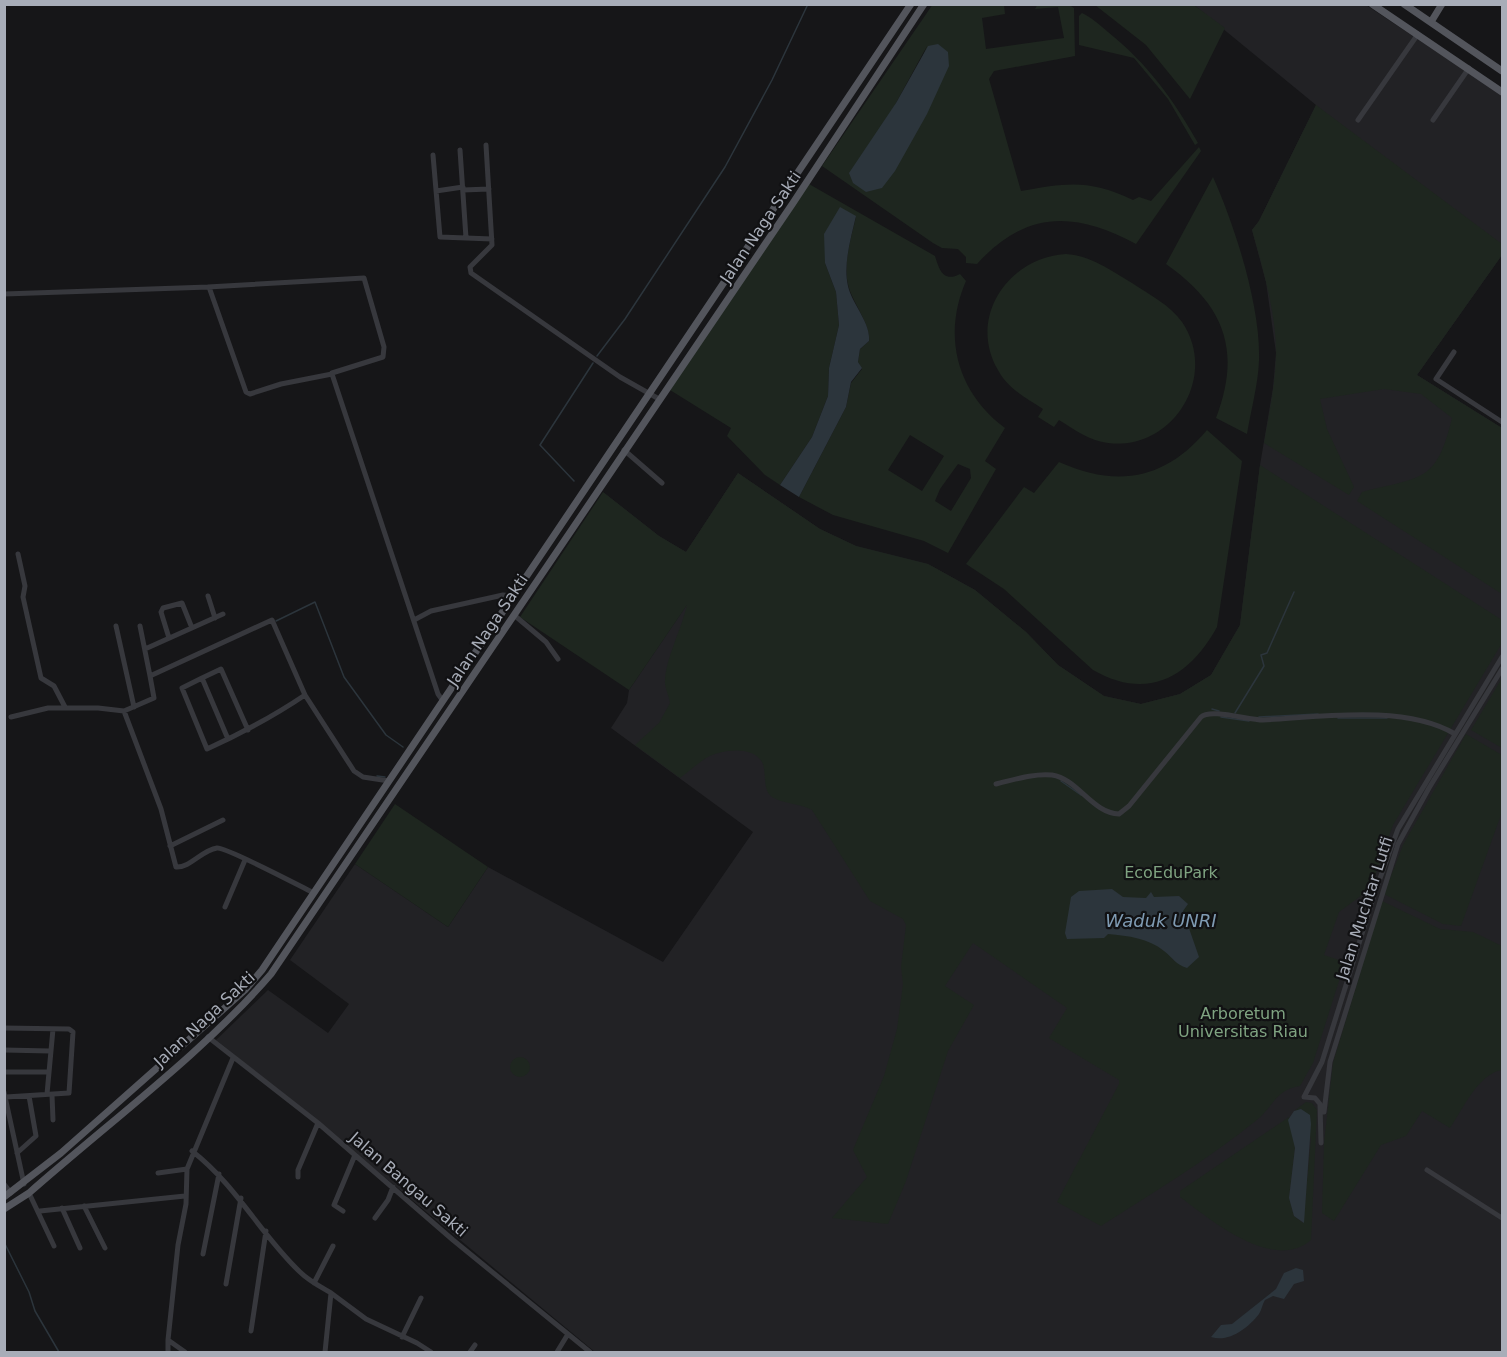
<svg xmlns="http://www.w3.org/2000/svg" width="1507" height="1357" font-family="'DejaVu Sans',sans-serif">
  <style>
    .built { fill: #222225 }
    .green { fill: #1e261f; fill-rule: evenodd }
    .water { fill: #2c353c }
    .lines { fill: none; stroke-linecap: round; stroke-linejoin: round }
    .stream { stroke: #2c353c; stroke-width: 1.5 }
    .minor { stroke: #37383d; stroke-width: 5 }
    .major { stroke: #53555c; stroke-width: 7 }
    .labels { text-anchor: middle; stroke-width: 4.5; stroke-linejoin: round; paint-order: stroke }
    .street-label { font-size: 16px; fill: #a8adb8; stroke: #111113 }
    .park-label { font-size: 16px; fill: #7fa381; stroke: #111113 }
    .water-label { font-size: 18px; font-style: italic; fill: #7f9bb3; stroke: #111113 }
  </style>
  <rect width="100%" height="100%" fill="#161618"/>
  <!-- built -->
  <path class="built" d="M1194,5h172l136,90v160l-85,120 85,53v924h-907l-289,-240 -90,-72 52,-50 60,43 21,-29 -59,-44 65,-96 93,63 40,-60 175,95 90,-130 -142,-104 16,-25 2,-13 59,-87 -85,-111 56,44 27,16 52,-79 82,56 36,17 72,18 47,26 51,42 32,33 46,31 37,8 39,-10 31,-19 29,-50 20,-160 13,-77 3,-35 -10,-71 -14,-52 7,-9 57,-116z"/>
  <!-- green -->
  <path class="green" d="M933,4l71,1 1,9 -23,4 4,31 78,-11 -6,-31 -23,2 3,-5 31,1 5,3 1,48 -81,15 -5,8 32,112c46,-8 68,-12 112,9l6,-3 12,4 48,-54 2,4 -65,93c-61,-33 -110,-34 -159,20l-11,-1v-6l-8,-8 -16,-1 -9,-5 -111,-77zM927,46l-62,146 31,-89z
    M1095,5h99l31,23 -35,71 -44,-54z
    M1082,13c9,4 18,12 26,19 39,31 66,68 90,111l-3,2 -27,-46 -34,-41 -55,-13v-29z
    M1316,105l186,139v11l-85,120 85,53v166l-145,-93 5,-9c60,-16 74,-8 90,-74l-31,-24 -37,-5 -64,10 7,30 27,58 -5,8 -85,-52c5,-29 11,-57 12,-87 1,-40 -13,-87 -24,-126l7,-9z
    M1213,177c22,49 48,130 46,184 -1,24 -8,49 -12,73l-31,-16c26,-68 8,-113 -50,-154z
    M809,184l126,72c4,13 8,27 25,18l6,7c-24,55 -9,111 39,147l-20,33 11,8 -48,84 -24,-12 -91,-26 -34,-18 47,-90 5,-24 11,-14 -4,-7 2,-13 9,-8c2,-15 -15,-37 -20,-53 -7,-22 2,-50 7,-71l-31,46 11,29 3,33 -10,43 -1,28 -16,41 -32,48 -15,-10 -38,-39 4,-8 -61,-38zM910,435l34,21 -22,35 -34,-21zM958,464l12,5 1,9 -20,33 -16,-10 5,-12z
    M1066,254c26,2 44,16 66,29 18,12 38,22 50,39 37,54 -9,129 -74,121 -18,-2 -33,-13 -49,-23l-5,7 -16,-10 5,-8c-17,-11 -35,-20 -45,-39 -31,-53 11,-113 68,-116z
    M1207,430l35,31 -25,166c-28,51 -70,74 -124,43l-89,-81 -38,-25 58,-77 10,6 25,-31c58,26 106,18 148,-32z
    M1260,465l242,155v23l-109,182 -23,64 -31,23 -15,43 21,7 -32,101 -13,23c-24,4 -25,18 -42,33 -49,40 -104,73 -157,107l-44,-24 62,-118v-4l-70,-42 18,-30 -94,-65 -28,43 29,19 -26,46 -42,130 -18,43 -56,-6 35,-41 -14,-27 31,-74 13,-47 6,-45 -2,-17 5,-42 -3,-6 -33,-18 -58,-91c-13,-7 -29,-6 -40,-13 -10,-7 -5,-26 -10,-35 -10,-17 -42,-12 -56,-4 -9,6 -18,14 -26,20l-45,-33 24,-22 11,-20c-1,-6 -4,-13 -5,-19 -1,-22 17,-56 22,-79l-58,85 -109,-73 83,-125 56,44 27,16 52,-79 82,56 36,17 72,18 47,26 51,42 32,33 46,31 37,8 39,-10 31,-19 29,-50z
    M1502,678v70l-31,-18z
    M1466,734l36,21v57l-41,114 -18,-2 -59,-30 19,-49z
    M395,804l93,63 -40,60 -93,-63z
    M1382,901l58,28 33,3 29,14v124c-24,4 -39,39 -52,58l-28,-17 -16,25 -25,9 -47,76 -12,-8 2,-70 9,-80z
    M510 1067a10 10 0 1 1 20 0a10 10 0 1 1-20 0Z
    M1306,1102l6,1 5,7 -6,130c-38,33 -101,-21 -131,-43v-6l109,-74 6,31 -6,50 5,18 9,7 8,-84 -10,-30 -7,2z"/>
  <!-- water -->
  <path class="water" d="M938,44l10,8 1,14 -22,48 -32,57 -13,17 -16,4 -13,-9 -4,-10 47,-70 32,-57z
    M840,207l16,9c-5,22 -13,48 -8,70 4,18 23,37 21,55l-9,8 -2,13 4,6 -11,14 -5,25 -47,90 -19,-12 32,-48 16,-41 1,-28 10,-43 -3,-33 -11,-29 -1,-29z
    M1112,889l11,8 23,1 5,-6 3,5 25,-1 9,8 -5,7 16,46 -12,11c-12,-4 -13,-9 -23,-17 -16,-13 -35,-15 -56,-17l-4,4 -37,1 -2,-6 6,-36 8,-6z
    M1301,1109l9,6 1,9 -7,99 -10,-7 -5,-18 6,-50 -7,-28 6,-9z
    M1296,1268l7,2 1,11 -10,3 -10,15 -11,-3 -8,4c-3,5 -3,9 -6,14 -11,14 -30,29 -48,23l10,-12 11,-1 44,-35 8,-16z"/>
  <g class="lines">
    <!-- stream -->
    <path class="stream" d="M891,4v1
      M597,356l28,-37 100,-152 47,-87 36,-76
      M574,481l-34,-36 53,-82
      M276,621l39,-19 29,75 42,58 17,12
      M1212,709l7,2
      M1235,713l29,-47 -3,-11 6,-2 27,-61
      M1221,717l28,4
      M1259,717l59,-3
      M1338,718h49
      M377,776l8,1
      M1061,781l20,14
      M4,1242l25,50 6,19 24,41"/>
    <!-- minor -->
    <path class="minor" d="M1358,120l60,-86
      M1433,120l36,-52
      M486,145l6,100 -22,22 1,6 149,104 39,22
      M460,150l6,88
      M433,155l7,82 52,2
      M463,190l26,-1
      M436,191l27,-4
      M208,287l156,-9 20,69 -1,10 -51,16
      M4,294l205,-7 37,105 4,2 31,-10 51,-10 106,320 5,7
      M1454,352l-18,27 66,43
      M624,450l38,33
      M18,554l7,32 -2,11 18,81 13,8 11,21
      M208,596l7,22
      M514,615l32,27 12,17
      M414,620l17,-9 72,-16 8,1
      M116,626l18,81
      M140,626l10,50
      M169,638l-8,-26 2,-4 19,-5 10,25
      M145,649l78,-35
      M202,678l19,-9 27,61
      M124,711l37,98 15,58c14,1 26,-17 41,-19 9,-1 83,38 97,45
      M11,717l37,-9h50l26,3 30,-13 -4,-22 122,-56 33,75 49,76 9,6 26,4
      M228,739l-26,-61 -20,10 25,61c35,-16 67,-33 98,-54
      M996,784c17,-4 38,-11 56,-9 26,4 40,38 67,39l10,-8 72,-89c9,-9 47,3 62,3 56,-3 142,-16 192,14
      M170,846l53,-26
      M225,907l20,-47
      M4,1028l65,1 4,3 -4,61 -63,4
      M208,1037l110,86 135,117 137,112
      M4,1050l46,1
      M4,1072h44
      M4,1092l20,92
      M47,1094l6,-65
      M52,1095l1,25
      M1324,1112l6,-50 68,-218 31,-56 73,-119
      M1321,1143l-1,-39 -5,-6 -11,-1 18,-35 53,-170 23,-63 104,-172
      M192,1151c45,35 68,83 108,121 9,9 21,15 31,21
      M17,1153l19,-17 -7,-40
      M1427,1170l75,48
      M158,1173l29,-4
      M298,1177v-7l20,-47
      M4,1184l7,9
      M29,1193l25,53
      M84,1206l21,42
      M62,1208l18,40
      M40,1211l145,-15
      M343,1211l-9,-6 21,-50
      M375,1218l13,-18 5,-13
      M203,1254l16,-80
      M314,1283l19,-37
      M226,1284l15,-86
      M251,1331l15,-100
      M402,1337l19,-39
      M168,1340l10,-95 8,-41 1,-35 46,-111
      M168,1352v-12l17,12
      M325,1352l6,-59 35,26 51,24 14,9
      M470,1352l5,-7
      M557,1352l11,-18"/>
    <!-- major -->
    <path class="major" d="M1372,4l130,88
      M1404,4l98,67
      M1431,22l11,-18
      M4,1197l57,-44 184,-163 17,-20 649,-966
      M4,1209l25,-16c79,-70 174,-140 242,-219l522,-771 131,-199"/>
  </g>
  <g class="labels">
    <!-- street labels -->
    <g class="street-label">
      <text transform="translate(760 227) rotate(-56)" y="6">Jalan Naga Sakti</text>
      <text transform="translate(487 630) rotate(-56)" y="6">Jalan Naga Sakti</text>
      <text transform="translate(1364 908) rotate(-72)" y="6">Jalan Muchtar Lutfi</text>
      <text transform="translate(204 1019) rotate(-43)" y="6">Jalan Naga Sakti</text>
      <text transform="translate(409 1184) rotate(41)" y="6">Jalan Bangau Sakti</text>
    </g>
    <!-- park labels -->
    <g class="park-label">
      <text x="1171" y="878">EcoEduPark</text>
      <text x="1243" y="1019">Arboretum<tspan x="1243" dy="18">Universitas Riau</tspan></text>
    </g>
    <!-- water labels -->
    <g class="water-label">
      <text x="1161" y="927">Waduk UNRI</text>
    </g>
  </g>
  <!-- border -->
  <rect width="1507" height="1357" fill="none" stroke="#a8adb8" stroke-width="12"/>
</svg>
